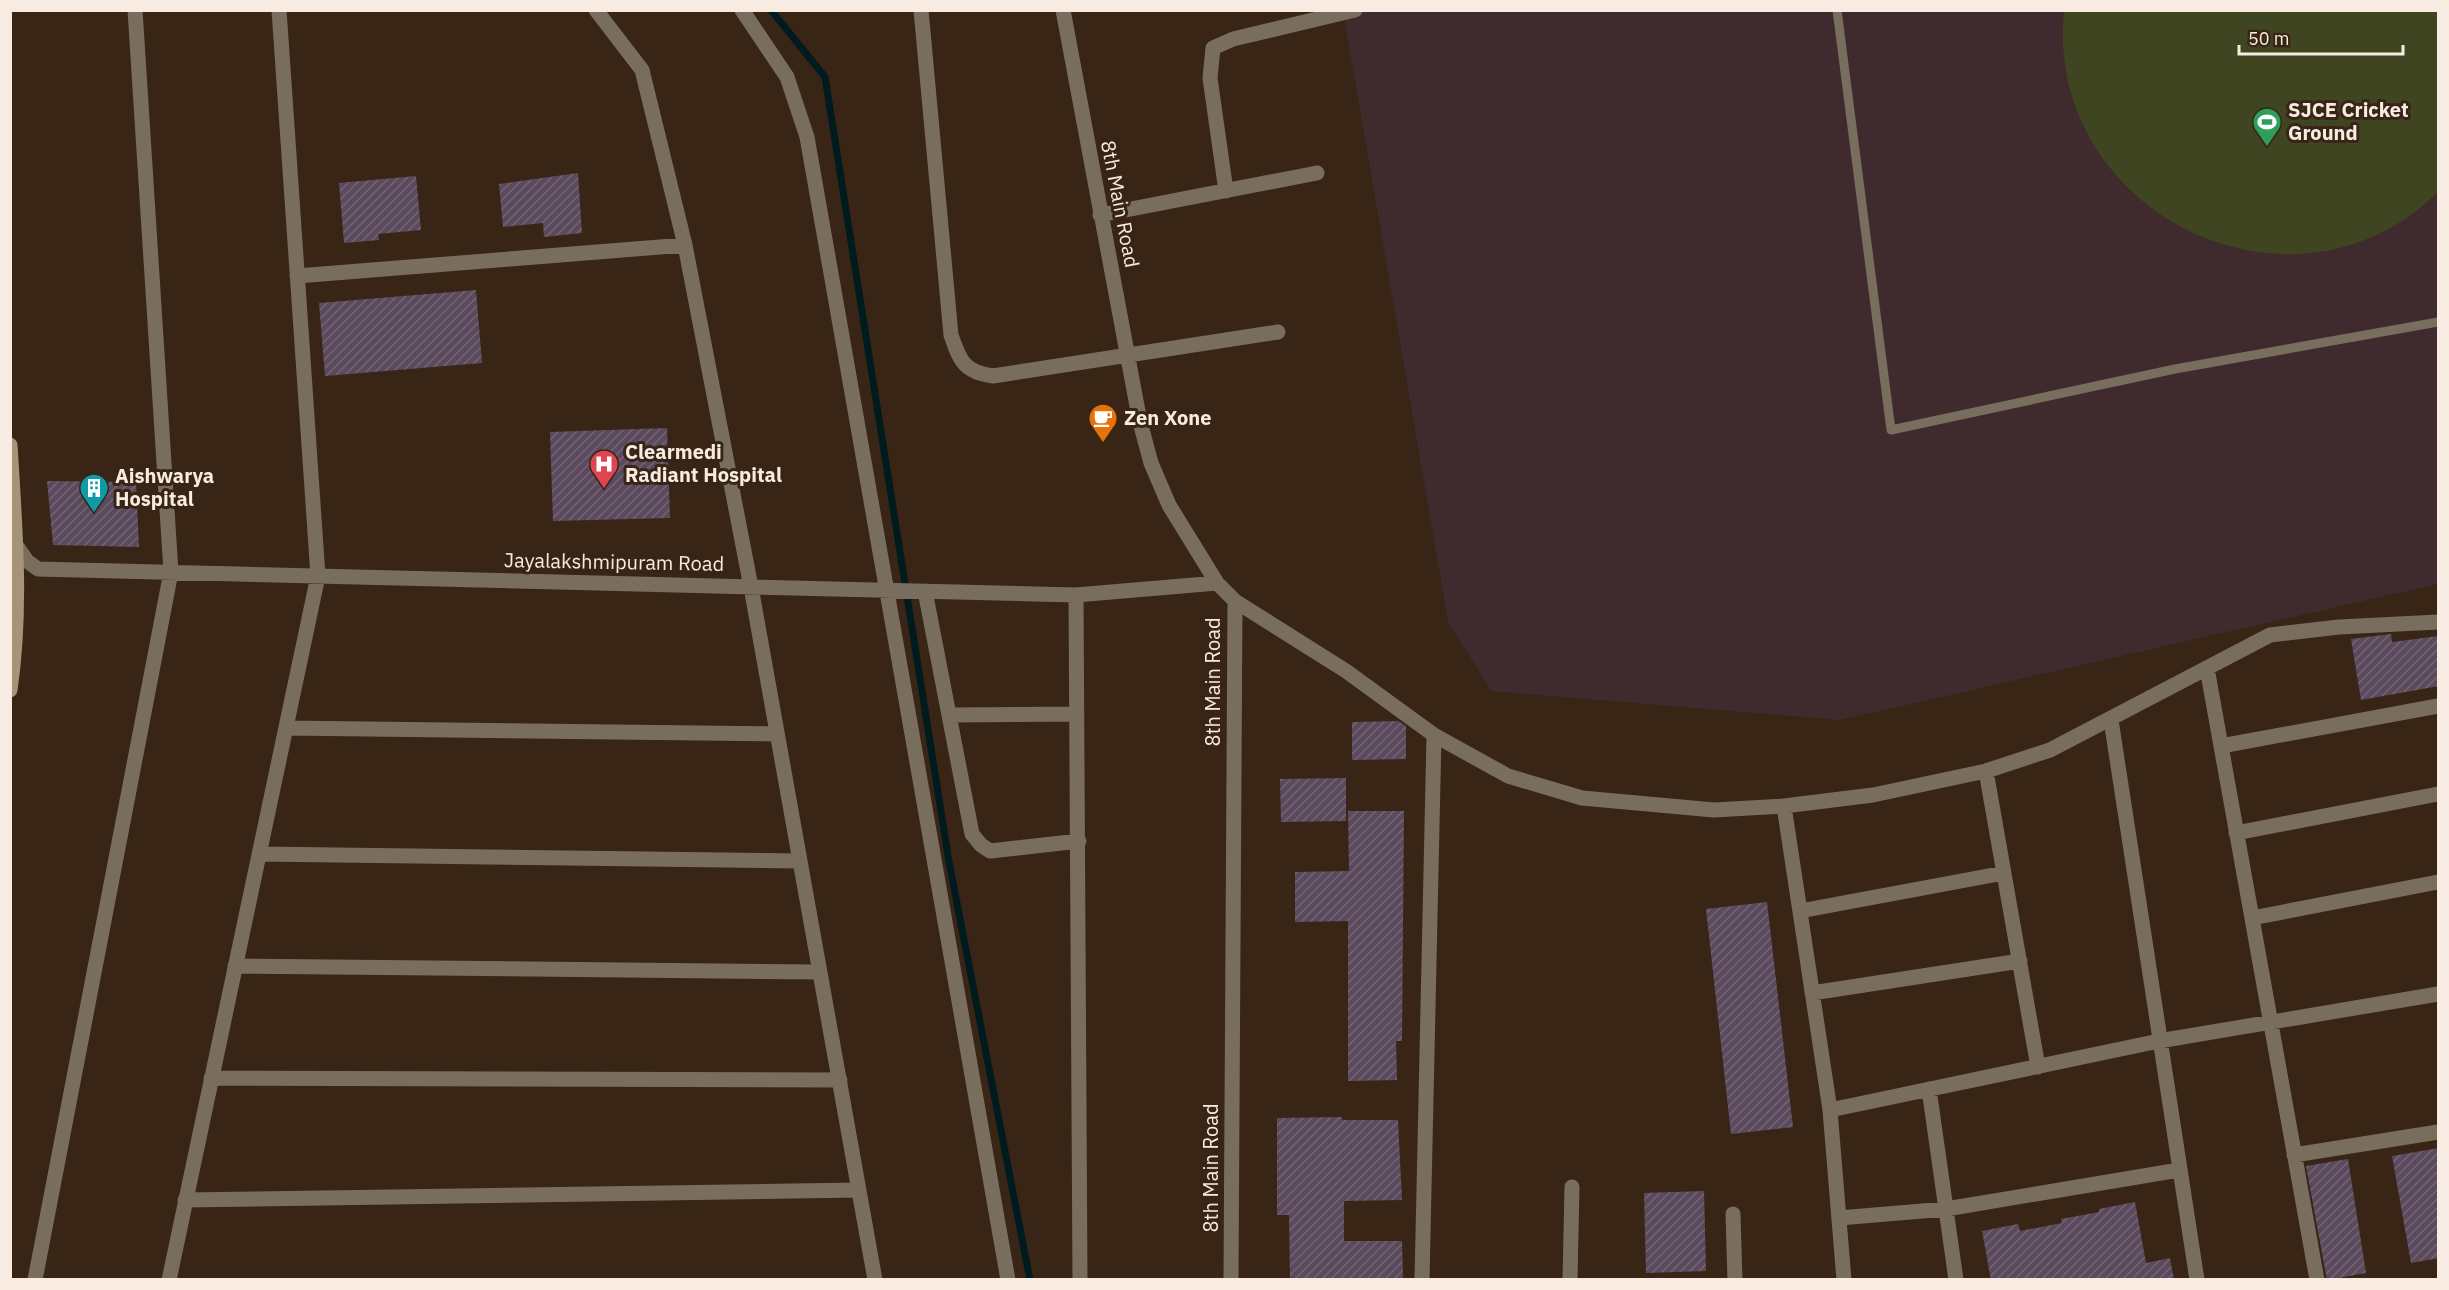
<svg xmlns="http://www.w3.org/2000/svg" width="2449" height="1290" font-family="'IBM Plex Sans',sans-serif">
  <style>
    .education { fill: #3f2b2d }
    .park { fill: #3f4521 }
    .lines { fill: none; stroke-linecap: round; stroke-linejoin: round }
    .stream { stroke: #001b1f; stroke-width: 7 }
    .building { fill: url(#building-hatch) }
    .lane { stroke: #796e5d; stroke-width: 9 }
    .street { stroke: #796e5d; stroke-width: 15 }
    .secondary { stroke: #a69479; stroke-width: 15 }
    .labels { text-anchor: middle; stroke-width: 6; stroke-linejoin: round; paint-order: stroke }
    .poi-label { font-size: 20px; font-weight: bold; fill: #f8ebe1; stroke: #382516; text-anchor: start }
    .street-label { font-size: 20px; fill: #f8ebe1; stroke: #382516 }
  </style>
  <defs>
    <pattern id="building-hatch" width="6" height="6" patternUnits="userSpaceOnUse" patternTransform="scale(1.5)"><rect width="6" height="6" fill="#5b4a5d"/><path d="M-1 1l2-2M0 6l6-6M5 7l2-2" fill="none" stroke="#736474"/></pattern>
  </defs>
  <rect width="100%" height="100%" fill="#382516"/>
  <!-- education -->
  <path class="education" d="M1343,11h1095v573l-598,136 -349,-29 -43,-70z"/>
  <!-- park -->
  <path class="park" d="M2064,11h374v181c-145,143 -394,21 -374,-181z"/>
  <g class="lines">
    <!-- stream -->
    <path class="stream" d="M771,10l54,67 124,785 81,418"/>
  </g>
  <!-- building -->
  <path class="building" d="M578,173l4,60 -38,4 -1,-14 -40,4 -4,-43z
    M416,176l5,54 -43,4 1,6 -35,3 -5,-60z
    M476,290l6,73 -157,13 -6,-73z
    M667,428l3,90 -117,3 -3,-89z
    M47,481l89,1 3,65 -86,-2z
    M2391,634l1,8 47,-6v50l-78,14 -10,-61z
    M1398,721l8,5v33l-54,1v-38z
    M1346,778v43l-65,1 -1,-43z
    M1348,811h56l-2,230h-6l1,39 -49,1v-160l-53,1v-50l54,-1z
    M1767,902l26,225 -62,7 -25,-225z
    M1342,1117v3h56l4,80 -58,1v40h58l1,37 -113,2 -1,-65h-12v-97z
    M2439,1148v110l-28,5 -19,-107z
    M2348,1159l18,114 -39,7 -21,-114z
    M1704,1191l2,80 -60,2 -2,-80z
    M2135,1202l11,61 24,-5 4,22h-183l-9,-49 36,-7 2,7 42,-8 -1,-4 38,-7v-3z"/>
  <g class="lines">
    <!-- lane -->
    <path class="lane" d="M1837,10l54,420 284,-61 263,-47"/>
    <!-- street -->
    <path class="street" d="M596,10l46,60 43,175 66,342 124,693
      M742,10l45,67 20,60 201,1143
      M921,10l30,325c9,26 13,37 42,41l285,-44
      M1063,10l77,412 11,41 18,42 48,78 18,18 111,70 88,64 74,41 74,22 132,12 70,-4 89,-11 113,-24 64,-21 220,-115 69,-8 99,-5
      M1226,191l-16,-113 3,-30 20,-9 122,-29
      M1100,215l217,-42
      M297,276l388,-31
      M18,548l9,13 11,8 1038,26 141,-12
      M925,591l47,243 9,11 9,6 89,-10
      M1076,595l4,685
      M2207,668l110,612
      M950,715l127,-1
      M2111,720l86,560
      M286,728l491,6
      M2221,746l217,-40
      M1986,771l52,296
      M1784,806l46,304 14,170
      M2236,833l202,-39
      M259,854l541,7
      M1800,911l204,-38
      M2252,918l186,-36
      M235,966l585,6
      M1812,993l208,-32
      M211,1078l629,2
      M1929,1089l27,191
      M1830,1110l329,-69 279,-47
      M2294,1155l144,-23
      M185,1200l674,-10
      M1733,1214l2,66
      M1839,1218l107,-9 233,-39
      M35,1280l136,-708 -36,-562
      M169,1280l149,-704 -39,-566
      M1231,1280l4,-679
      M1422,1280l12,-545
      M1570,1280l2,-93"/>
    <!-- secondary -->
    <path class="secondary" d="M10,445c5,82 12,163 0,245"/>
  </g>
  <!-- icons -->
  <defs>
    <g id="stadium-pin" transform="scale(1.5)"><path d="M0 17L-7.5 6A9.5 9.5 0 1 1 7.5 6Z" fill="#2e9e5b" stroke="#382516"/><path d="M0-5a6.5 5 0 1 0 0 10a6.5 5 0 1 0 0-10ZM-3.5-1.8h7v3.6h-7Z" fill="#fff"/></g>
    <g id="cafe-pin" transform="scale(1.5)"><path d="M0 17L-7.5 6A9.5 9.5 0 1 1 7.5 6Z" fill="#e8710a" stroke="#382516"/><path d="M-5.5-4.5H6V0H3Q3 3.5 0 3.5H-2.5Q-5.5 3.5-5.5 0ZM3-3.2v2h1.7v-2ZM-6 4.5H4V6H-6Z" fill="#fff"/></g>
    <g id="hospital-pin" transform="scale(1.5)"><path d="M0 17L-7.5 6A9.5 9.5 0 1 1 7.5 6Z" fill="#e0444e" stroke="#382516"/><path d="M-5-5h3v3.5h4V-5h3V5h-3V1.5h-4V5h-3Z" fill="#fff"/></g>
    <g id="building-pin" transform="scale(1.5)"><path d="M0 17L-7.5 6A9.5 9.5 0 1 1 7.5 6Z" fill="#0f9aa8" stroke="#382516"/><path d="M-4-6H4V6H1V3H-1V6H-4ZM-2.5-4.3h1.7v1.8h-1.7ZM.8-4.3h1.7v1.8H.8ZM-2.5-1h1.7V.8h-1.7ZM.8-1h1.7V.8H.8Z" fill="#fff"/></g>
  </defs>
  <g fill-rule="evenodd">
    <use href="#stadium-pin" x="2267" y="122"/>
    <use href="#cafe-pin" x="1103" y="418"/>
    <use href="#hospital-pin" x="604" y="464"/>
    <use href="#building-pin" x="94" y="488"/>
  </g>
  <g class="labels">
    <!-- poi labels -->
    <g class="poi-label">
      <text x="2288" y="117">SJCE Cricket<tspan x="2288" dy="23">Ground</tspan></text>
      <text x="1124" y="425">Zen Xone</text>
      <text x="625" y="459">Clearmedi<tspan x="625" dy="23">Radiant Hospital</tspan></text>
      <text x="115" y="483">Aishwarya<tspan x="115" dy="23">Hospital</tspan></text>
    </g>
    <!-- street labels -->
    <g class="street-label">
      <text transform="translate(1120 204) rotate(79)" y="7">8th Main Road</text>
      <text transform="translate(614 562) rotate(1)" y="7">Jayalakshmipuram Road</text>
      <text transform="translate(1213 682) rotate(-90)" y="7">8th Main Road</text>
      <text transform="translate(1211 1168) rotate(-90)" y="7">8th Main Road</text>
    </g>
  </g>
  <!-- border -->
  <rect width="2449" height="1290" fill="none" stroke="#f8ebe1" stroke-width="24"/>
  <!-- scale -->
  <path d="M2239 45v9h164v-9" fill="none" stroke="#f8ebe1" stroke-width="3"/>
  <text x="2248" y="45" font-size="18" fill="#f8ebe1" stroke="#382516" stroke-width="4.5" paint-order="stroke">50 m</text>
</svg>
